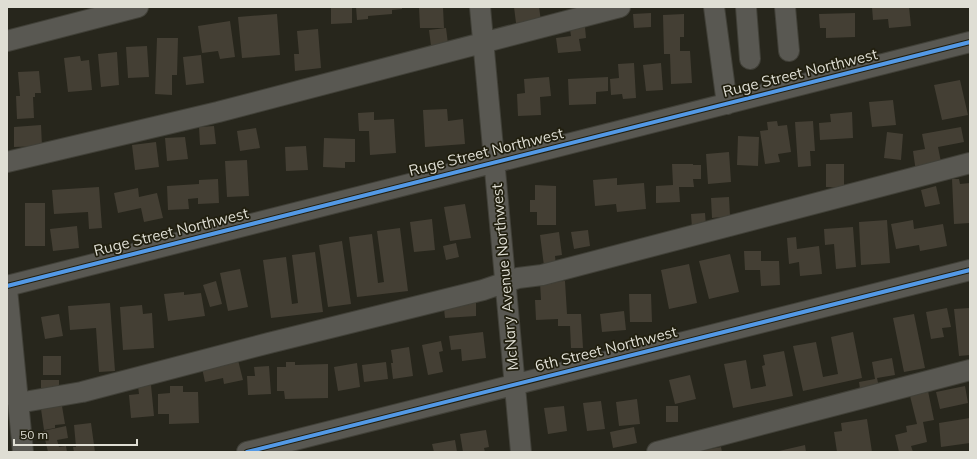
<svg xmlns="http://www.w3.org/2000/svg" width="977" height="459" font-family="Mulish,sans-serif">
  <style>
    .building { fill: #443f34 }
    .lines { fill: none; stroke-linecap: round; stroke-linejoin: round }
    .minor-casing { stroke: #414038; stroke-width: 22 }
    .minor { stroke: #595852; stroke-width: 20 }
    .cycleway-casing { stroke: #211f0f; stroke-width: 6 }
    .cycleway { stroke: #5399e6; stroke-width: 4 }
    .labels { text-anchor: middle; stroke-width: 3.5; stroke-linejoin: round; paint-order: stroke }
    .street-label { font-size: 15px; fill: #dfded4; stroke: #211f0f }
  </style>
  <rect width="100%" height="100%" fill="#27261c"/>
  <!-- building -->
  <path class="building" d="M331,7h21v16l-21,1z
    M356,7h46v2l-10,1v4l-24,2v3l-11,1z
    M419,7h24l1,21h-24z
    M514,7h25l2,14 -25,2z
    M872,7h37l2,19 -22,2 -1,-9 -15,1z
    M651,13v14l-17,1 -1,-14z
    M855,13v24l-29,1v-10h-6l-1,-14z
    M277,14l3,41 -38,3 -4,-41z
    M684,14v23h-4v14h10l2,32 -21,1 -1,-30h-6l-1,-39z
    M230,21l5,36 -15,2 -2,-8 -16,2 -4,-27z
    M585,27l1,11 -7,1 2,12 -23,2 -2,-15 15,-2 -1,-7z
    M446,28l2,16 -17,2 -2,-16z
    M318,29l3,39 -26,3 -1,-17h5l-2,-23z
    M157,38h21l-1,37h-5v20l-17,-1z
    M147,46l2,31 -21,1 -2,-31z
    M117,52l2,33 -18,2 -3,-33z
    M201,55l3,28 -18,2 -3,-28z
    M80,56l1,5 8,-1 3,30 -24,2 -4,-34z
    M634,63l2,35 -13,1 -1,-5 -11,1 -1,-16 9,-1 -1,-14z
    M661,63l2,27 -17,1 -3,-26z
    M39,71l2,22h-6v4h-2l1,21 -17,1 -1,-23h4l-2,-24z
    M549,77l2,19 -11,1 1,18 -23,1 -1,-22 8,-1 -1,-14z
    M608,77v14l-12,1v12l-27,1 -1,-26z
    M960,80l8,35 -26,5 -8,-35z
    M893,100l3,25 -24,2 -3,-25z
    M447,109l1,12 15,-2 2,25 -40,3 -2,-37z
    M374,112v8l20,-1 2,34 -26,2 -1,-24h-10l-1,-18z
    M852,112l1,26 -33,2 -1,-17 12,-1 -1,-8z
    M777,121l1,5 9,-1 4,27 -13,2 2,8 -15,2 -5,-33 8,-1 -1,-8z
    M813,121l2,30h-5l1,15 -13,1 -3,-45z
    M41,125l1,21 -28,1v-20z
    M214,126l2,18 -16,1 -1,-18z
    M961,127l3,15 -26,5 4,20 -26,5 -3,-21 12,-2 -3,-15z
    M256,128l4,20 -20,3 -3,-20z
    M887,132l16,2 -2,26 -17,-2z
    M738,136l21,1 -1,29 -21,-1z
    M185,137l3,22 -21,2 -2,-23z
    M324,138l31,1v23h-10v6l-22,-1z
    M156,142l3,25 -24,3 -3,-25z
    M306,146l2,24 -22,1 -1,-24z
    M729,152l2,30 -23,2 -2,-30z
    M247,160l2,36 -22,1 -2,-36z
    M672,164h21v1h8v14h-8l1,8h-15l1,15 -24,1v-17l17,-1z
    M826,164h18v24l-18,-1z
    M617,178v7l27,-2 2,26 -29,3 -1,-8 -21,2 -2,-26z
    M218,179l1,24 -21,1v-6l-10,1 1,10 -21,1 -1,-24 32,-2v-4z
    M952,179h7l1,5 10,-1v40l-16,1z
    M535,185l21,1v39h-19v-13h-7v-12h5z
    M936,186l4,18 -15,3 -4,-17z
    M99,187l3,41 -13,1 -1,-17 -34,2 -2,-24z
    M138,188l1,9 18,-4 6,25 -19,4 -3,-14 -23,5 -4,-20z
    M729,197l1,19 -18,2 -1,-20z
    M25,203h20v43h-20z
    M465,204l6,34 -21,3 -6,-34z
    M705,213l1,13 -14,2 -1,-14z
    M432,219l3,31 -21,2 -4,-30z
    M887,220l3,43 -29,2 -2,-43z
    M913,220l1,9 29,-5 4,22 -27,5 -1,-6 -23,4 -5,-25z
    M77,226l2,22 -26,3 -3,-22z
    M853,227l3,40 -20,2 -2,-25 -9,1 -1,-16z
    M400,228l8,63 -51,6 -8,-60 23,-3 6,49 6,-1 -7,-51z
    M588,230l2,16 -16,3 -3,-17z
    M559,232l3,23 -7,1 1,9 -12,1 -4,-31z
    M796,237l1,12 22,-3 3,28 -22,2 -1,-14 -10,2 -2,-26z
    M342,241l9,63 -23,3 -9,-62z
    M456,243l3,14 -13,3 -3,-14z
    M744,251h17v10h18l1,24 -19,1 -1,-16h-15z
    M315,252l8,60 -52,6 -8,-58 23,-3 6,47 6,-1 -6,-48z
    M730,254l9,38 -30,7 -10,-38z
    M689,264l8,39 -28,6 -8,-39z
    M240,269l8,38 -20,4 -8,-38z
    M216,281l6,23 -12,3 -7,-22z
    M565,281l2,33h14l2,34h-12l-1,-22h-12v-7l-22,1 -1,-20h6l-1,-18z
    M184,292v3l17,-2 4,23 -37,5 -4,-27z
    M629,294h22l1,28h-22z
    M476,302v14l-31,2 -1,-9 10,-1v-5z
    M110,303l5,68 -16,1 -3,-44 -26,2 -2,-24z
    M142,305l1,9 9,-1 2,35 -31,2 -3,-43z
    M947,308l4,19 -9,1 2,9 -13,2 -5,-27z
    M970,308v47l-11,1 -5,-47z
    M624,311l2,19 -24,2 -2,-18z
    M59,314l4,22 -18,3 -4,-22z
    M914,314l11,54 -21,4 -11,-54z
    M483,332l3,26 -24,3 -1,-12 -10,1 -2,-14z
    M853,332l9,46 -59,13 -10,-45 23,-4 7,35 15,-3 -7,-37z
    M441,341l2,10 -4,1 4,20 -15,3 -6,-30z
    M409,347l4,29 -20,3 -2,-16h2l-2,-13z
    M784,351l9,45 -60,12 -9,-44 22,-4 5,29 15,-3 -4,-20 3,-1 -2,-10z
    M43,356h18v19h-18z
    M892,358l3,17 -18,3 3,14 -19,4 -2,-14 16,-3 -3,-17z
    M238,360l5,20 -19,4 -1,-6 -18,4 -3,-14z
    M286,362h9v3l33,-1v34l-43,1 -1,-8h-7v-24h9z
    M386,362l2,17 -24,3 -2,-17z
    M357,363l3,24 -22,4 -4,-24z
    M269,366l2,28 -23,1 -1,-19h8l-1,-9z
    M690,375l6,24 -21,5 -6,-24z
    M41,380h18v14h-18z
    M151,385l3,31 -23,2 -2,-23 10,-1 -1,-8z
    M170,386h13v6h15l1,31 -30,1v-10h-11v-20l12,-1z
    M965,386l3,17 -28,6 -4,-17z
    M928,391l6,29 -11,2 4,20 -16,4 2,6h-14l-4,-17 12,-3 -1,-6 11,-2 -7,-28z
    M637,399l3,25 -21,2 -3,-24z
    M601,401l4,28 -18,2 -4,-28z
    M62,406l3,18 -10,1v3l-11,2 -3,-21z
    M564,406l3,25 -19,3 -4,-26z
    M666,406h12v16h-12z
    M970,418v25l-29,4 -2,-24z
    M867,419l5,33h-35l-3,-20 8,-1 -1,-8z
    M91,423l4,29h-21l-1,-5h3l-2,-22z
    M66,426l2,12 -11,2 2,7 7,-1 1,6h-19l-5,-21z
    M634,427l3,16 -24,5 -3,-16z
    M486,430l3,17 -5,1 1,4h-22l-3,-18z
    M455,440l2,12h-23l-2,-8z
    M805,445l1,7h-27v-1z
    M721,447l1,5h-22v-1z"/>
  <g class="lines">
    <!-- minor casing -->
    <g class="minor-casing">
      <path id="minor" d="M480,7l41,445
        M714,7l13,97
        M746,7l4,52
        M785,7l4,44
        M7,41l131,-34
        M7,162l211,-50 402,-105
        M7,286l963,-244
        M7,289l16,163
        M18,403l64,-11 187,-49 214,-53 35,-12 24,-3 428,-112
        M247,452l723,-182
        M657,452l313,-82"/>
    </g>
    <!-- minor -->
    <use href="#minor" class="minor"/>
    <!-- cycleway casing -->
    <g class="cycleway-casing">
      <path id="cycleway" d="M7,286l963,-244
        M247,452l723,-182"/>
    </g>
    <!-- cycleway -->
    <use href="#cycleway" class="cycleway"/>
  </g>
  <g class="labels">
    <!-- street labels -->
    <g class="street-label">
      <text transform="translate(800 73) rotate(-14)" y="5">Ruge Street Northwest</text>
      <text transform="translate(486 152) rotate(-14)" y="5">Ruge Street Northwest</text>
      <text transform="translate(171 232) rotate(-14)" y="5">Ruge Street Northwest</text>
      <text transform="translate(505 277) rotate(-95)" y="5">McNary Avenue Northwest</text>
      <text transform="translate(606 349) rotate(-14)" y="5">6th Street Northwest</text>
    </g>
  </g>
  <!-- border -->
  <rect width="977" height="459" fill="none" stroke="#dfded4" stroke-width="16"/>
  <!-- scale -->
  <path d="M14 439v6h123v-6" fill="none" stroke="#dfded4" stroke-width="2"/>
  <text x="20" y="439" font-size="12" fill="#dfded4" stroke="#211f0f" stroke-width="3" paint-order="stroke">50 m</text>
</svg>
